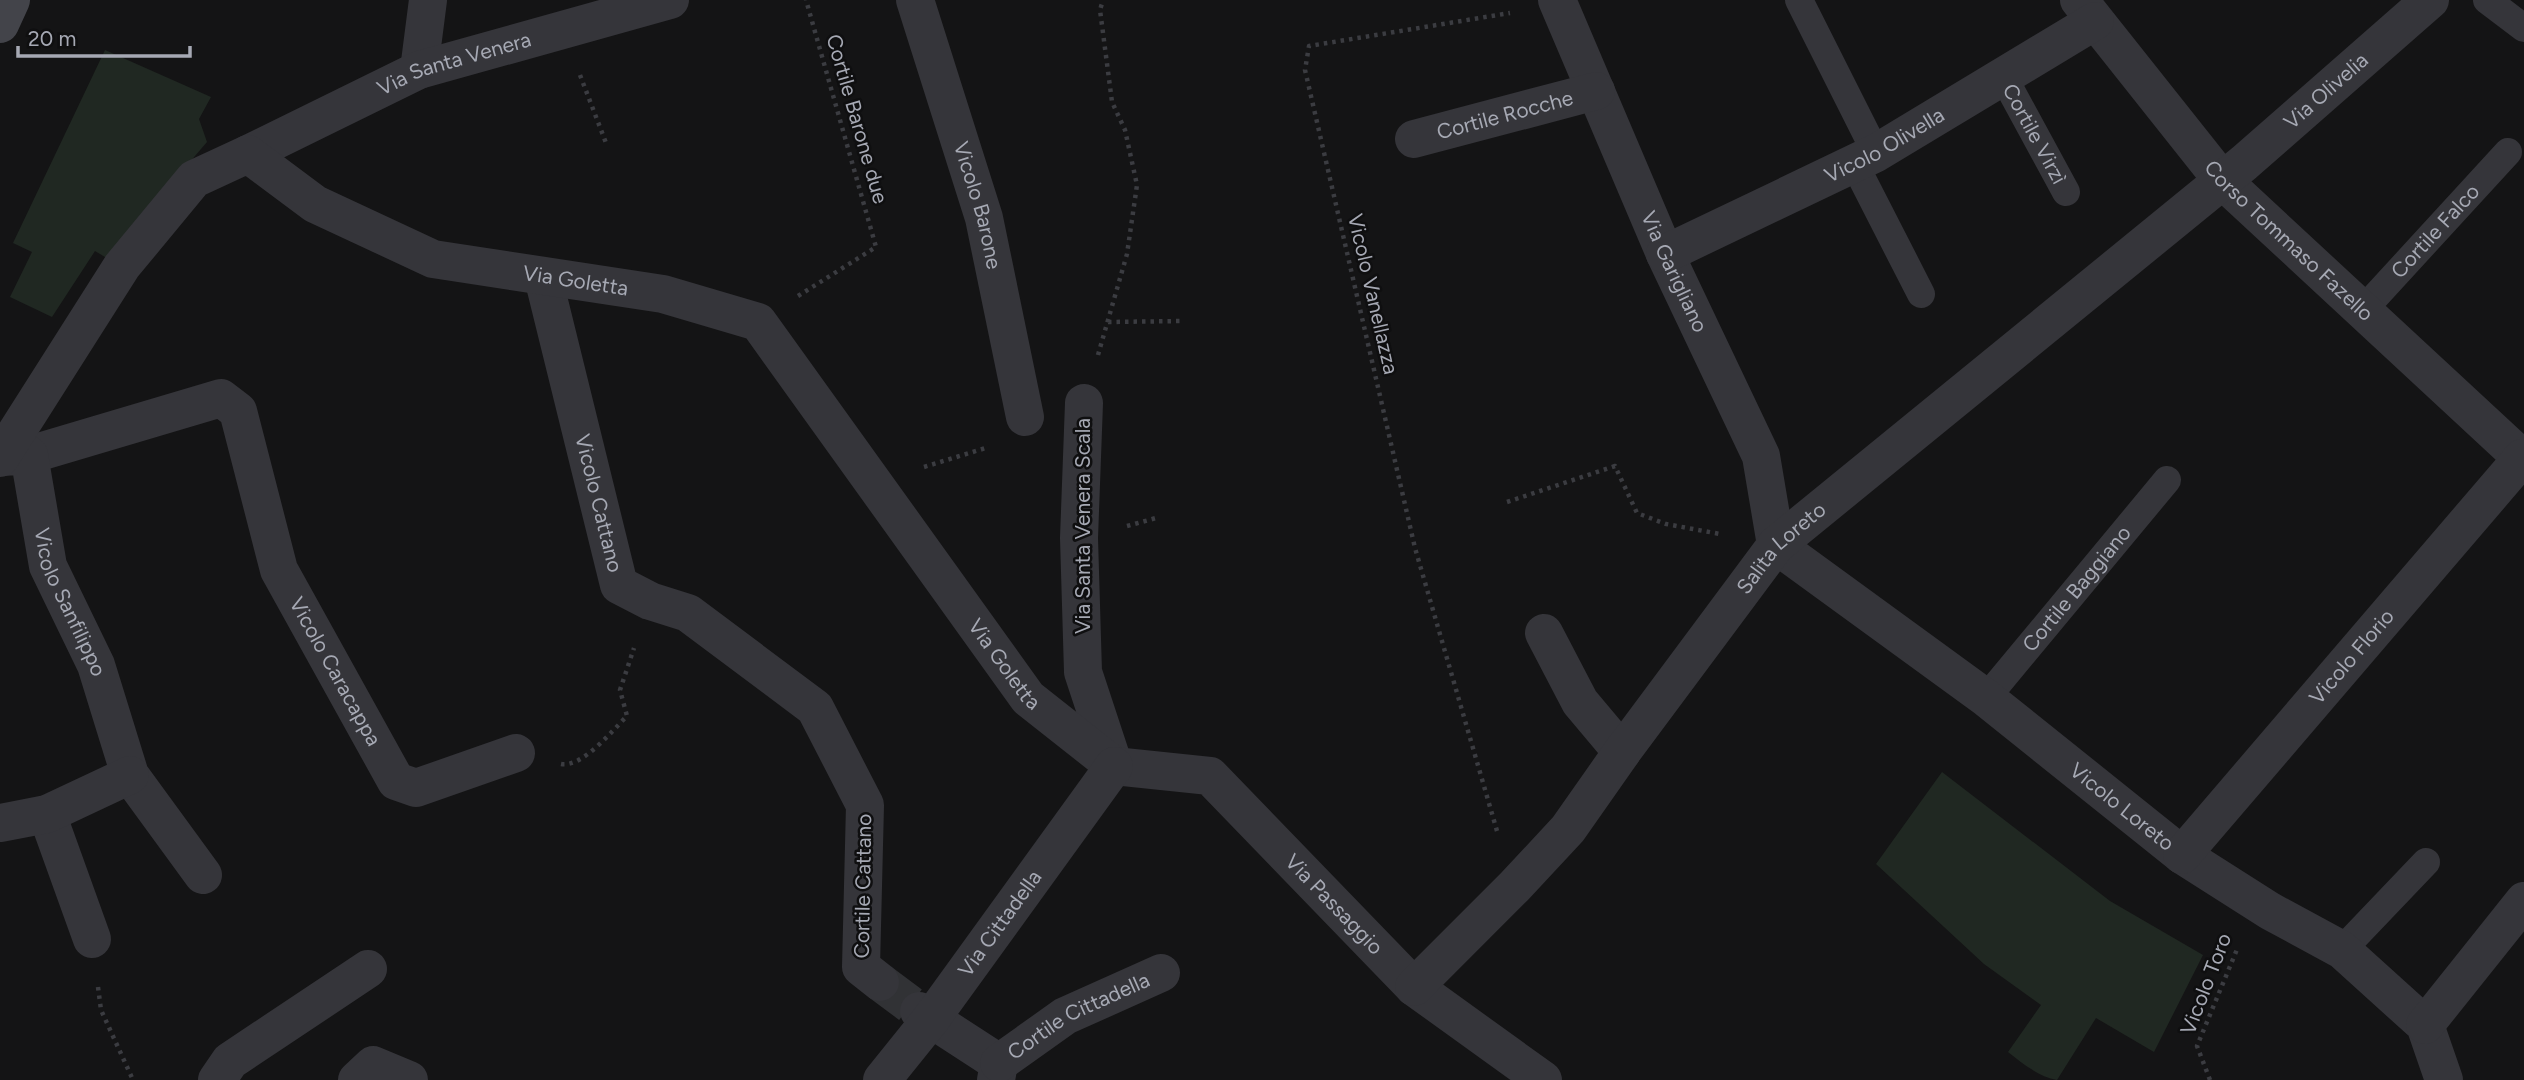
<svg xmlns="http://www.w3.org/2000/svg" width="2524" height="1080" font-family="Figtree,sans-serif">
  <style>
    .green { fill: #202822 }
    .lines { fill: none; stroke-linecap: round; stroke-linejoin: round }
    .street-tunnel { stroke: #313235; stroke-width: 38; stroke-dasharray: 38 19; stroke-linecap: butt }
    .path { stroke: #3b3c41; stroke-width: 4.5; stroke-dasharray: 3.5 5; stroke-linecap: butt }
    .lane { stroke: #35353a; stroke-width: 28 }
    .street { stroke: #35353a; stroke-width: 38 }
    .secondary { stroke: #43444a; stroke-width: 38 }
    .labels { text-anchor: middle; stroke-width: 5; stroke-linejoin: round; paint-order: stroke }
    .street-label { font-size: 21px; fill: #a6a9b4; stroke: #0f0f10 }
  </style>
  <rect width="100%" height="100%" fill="#141415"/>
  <!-- green -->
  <path class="green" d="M105,50l106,47 -12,22 8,23 -61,71 -36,47 -15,-9 -43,66 -42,-20 22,-45 -19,-9z
    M1942,772l168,129 93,54 -49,97 -58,-34 -39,62c-18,-3 -35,-17 -49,-28l33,-47 -57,-41 -108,-100z"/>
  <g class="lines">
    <!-- street-tunnel -->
    <path class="street-tunnel" d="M880,982l39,29"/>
    <!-- path -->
    <path class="path" d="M580,75l26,68
      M798,296l78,-49 -70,-247
      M1108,322l74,-1
      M1098,355l29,-101 10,-69 -12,-55 -13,-28 -12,-92 3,-10
      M924,467l65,-20
      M1507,502l108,-36 22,47 29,11 54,10
      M1127,526l29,-8
      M561,764c21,4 51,-33 66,-48l-7,-26 14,-42
      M1497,831l-82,-283 -110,-478 4,-24 201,-33
      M98,987l3,23 32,70
      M2210,1080l-13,-34 41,-99"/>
    <!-- lane -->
    <g class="lane">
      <path d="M1799,0l77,153"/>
      <path d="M2487,0l37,28"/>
      <path id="s1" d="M2003,76l63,116"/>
      <path d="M1854,163l67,131"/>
      <path id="s2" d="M2363,310l145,-158"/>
      <path id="s3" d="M1986,698l181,-218"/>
      <path d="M2342,950l84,-88"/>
    </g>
    <!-- street -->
    <g class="street">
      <path id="s4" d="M915,0l69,218 41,199"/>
      <path id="s5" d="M1557,0l108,254 96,202 15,89"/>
      <path id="s6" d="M2079,0l143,180 302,280"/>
      <path d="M419,70l9,-70"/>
      <path id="s7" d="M1414,139l182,-48"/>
      <path id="s8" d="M248,154l171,-84 251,-70"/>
      <path id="s9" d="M1665,254l211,-101 219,-132"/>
      <path id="s10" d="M543,277l76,308 31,16 38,12 127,95 50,97 -4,162 19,15"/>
      <path d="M1084,403l-5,135 4,134 31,94"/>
      <path id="s11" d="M29,455l192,-57 17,13 41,159 117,211 20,7 100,-35"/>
      <path id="s12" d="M3,457l26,-2 19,111 48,99 34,110 73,100"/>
      <path id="s13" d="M0,458l122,-192 72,-87 54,-25 67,50 118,55 230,35 95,28 270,376 86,68"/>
      <path id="s14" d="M1776,545l210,153 196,157 88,56 72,39 83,75 19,55"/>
      <path d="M1544,633l36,69 42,50"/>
      <path id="s15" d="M1114,766l96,10 204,211 129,93"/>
      <path d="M47,814l45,125"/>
      <path d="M0,823l47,-9 83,-39"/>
      <path id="s16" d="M2182,855l340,-397"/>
      <path id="s17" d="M1414,987l100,-100 54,-58 54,-77 154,-207 468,-382 186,-163"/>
      <path d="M919,1011l80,52 -3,17"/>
      <path d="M2425,1025l99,-124"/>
      <path id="s18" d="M999,1063l66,-47 96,-43"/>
      <path d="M217,1080l13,-19 138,-92"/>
      <path d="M357,1080l16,-15 36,15"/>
      <path id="s19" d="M882,1080l49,-61 183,-253"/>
    </g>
    <!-- secondary -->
    <path class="secondary" d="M0,24l11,-24"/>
  </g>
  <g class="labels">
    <!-- street labels -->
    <g class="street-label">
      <text dy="7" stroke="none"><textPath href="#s8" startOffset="226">Via Santa Venera</textPath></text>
      <text dy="7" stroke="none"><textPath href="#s17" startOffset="1286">Via Olivelia</textPath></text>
      <text dy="7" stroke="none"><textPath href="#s7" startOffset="94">Cortile Rocche</textPath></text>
      <text transform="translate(857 119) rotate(74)" y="7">Cortile Barone due</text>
      <text dy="7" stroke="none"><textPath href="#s1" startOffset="66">Cortile Virzì</textPath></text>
      <text dy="7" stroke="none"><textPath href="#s9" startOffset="245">Vicolo Olivella</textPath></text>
      <text dy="7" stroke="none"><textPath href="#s4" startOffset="215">Vicolo Barone</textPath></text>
      <text dy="7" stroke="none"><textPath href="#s2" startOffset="107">Cortile Falco</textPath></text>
      <text dy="7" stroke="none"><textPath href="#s6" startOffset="320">Corso Tommaso Fazello</textPath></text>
      <text dy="7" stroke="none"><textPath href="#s5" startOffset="296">Via Garigliano</textPath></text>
      <text dy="7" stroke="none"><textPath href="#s13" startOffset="758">Via Goletta</textPath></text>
      <text transform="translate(1373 294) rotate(77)" y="7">Vicolo Vanellazza</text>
      <text dy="7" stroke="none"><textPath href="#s10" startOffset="233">Vicolo Cattano</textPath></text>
      <text transform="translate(1083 526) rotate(-90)" y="7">Via Santa Venera Scala</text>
      <text dy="7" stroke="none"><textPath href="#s17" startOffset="574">Salita Loreto</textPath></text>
      <text dy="7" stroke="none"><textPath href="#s3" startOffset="142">Cortile Baggiano</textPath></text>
      <text dy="7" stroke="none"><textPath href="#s12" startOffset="180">Vicolo Sanfilippo</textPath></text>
      <text dy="7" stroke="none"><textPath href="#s16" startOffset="261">Vicolo Florio</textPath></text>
      <text dy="7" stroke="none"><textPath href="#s13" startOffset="1367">Via Goletta</textPath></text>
      <text dy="7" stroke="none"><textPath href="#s11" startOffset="502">Vicolo Caracappa</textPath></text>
      <text dy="7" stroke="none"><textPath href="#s14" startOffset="434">Vicolo Loreto</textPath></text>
      <text transform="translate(863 886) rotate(-89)" y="7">Cortile Cattano</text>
      <text dy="7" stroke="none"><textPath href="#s15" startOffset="275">Via Passaggio</textPath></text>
      <text dy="7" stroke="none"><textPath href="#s19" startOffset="196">Via Cittadella</textPath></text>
      <text transform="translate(2206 984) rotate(-69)" y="7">Vicolo Toro</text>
      <text dy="7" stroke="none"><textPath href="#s18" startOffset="93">Cortile Cittadella</textPath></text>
    </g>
  </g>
  <!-- scale -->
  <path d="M18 46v10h172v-10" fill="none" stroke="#a6a9b4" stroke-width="3.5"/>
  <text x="28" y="46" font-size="21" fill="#a6a9b4" stroke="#0f0f10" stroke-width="5" paint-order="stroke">20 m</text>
</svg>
